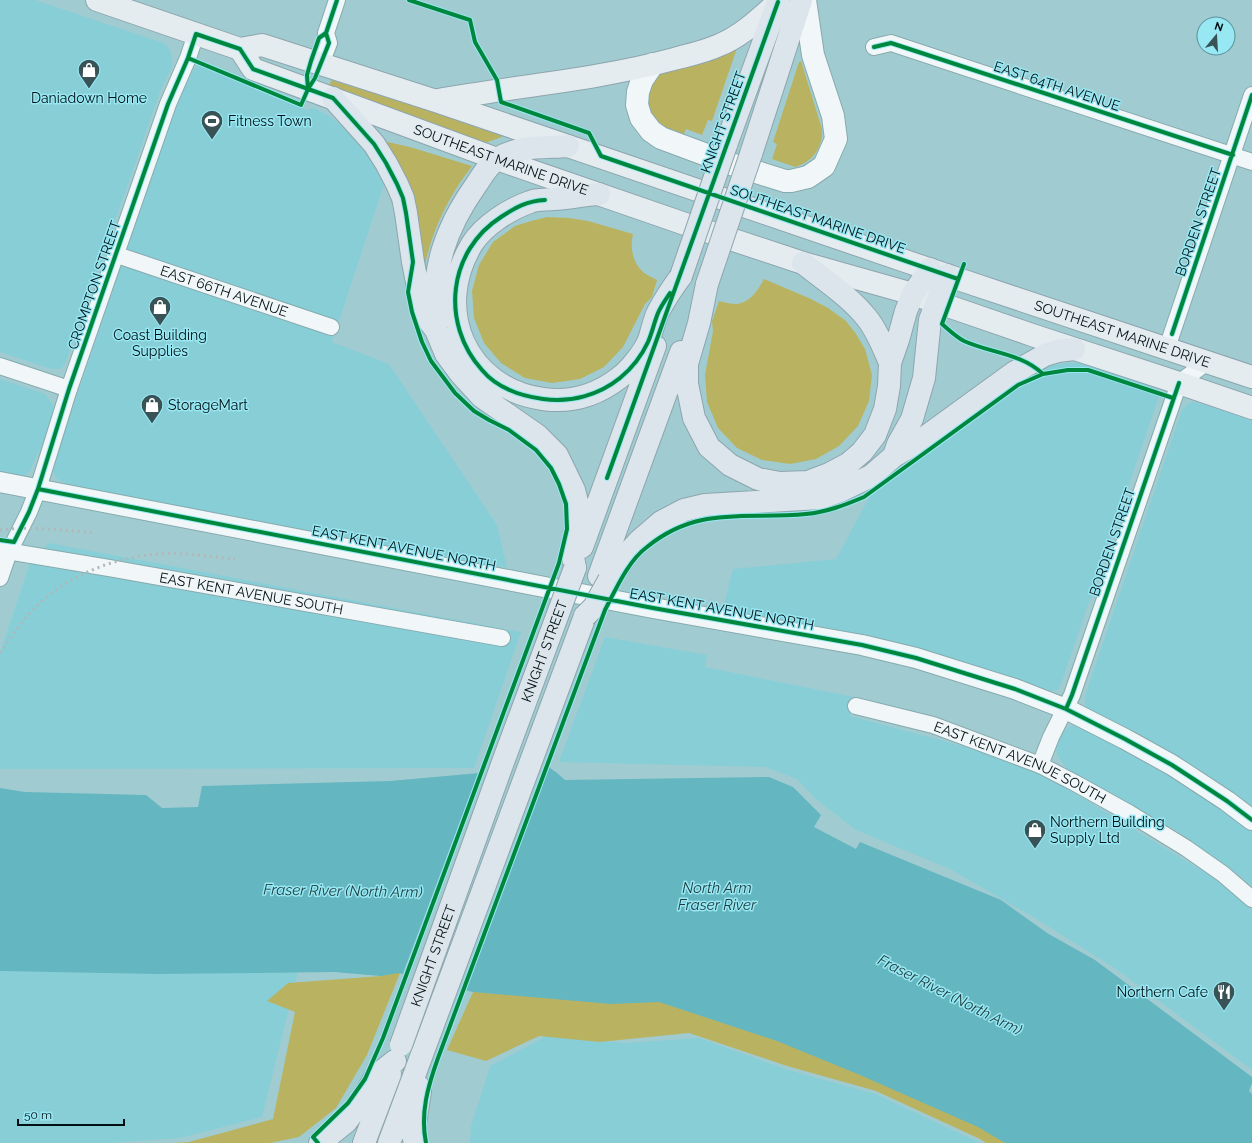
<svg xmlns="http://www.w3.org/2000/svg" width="1252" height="1143" font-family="Raleway,sans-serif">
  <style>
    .built { fill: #87ced7 }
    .green { fill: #b9b361 }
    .water { fill: #64b6c0 }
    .pier { fill: #a0ccd1 }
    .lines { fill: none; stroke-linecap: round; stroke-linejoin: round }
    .minor-casing { stroke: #87aaae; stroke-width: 18 }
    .tertiary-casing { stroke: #87aaae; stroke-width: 22 }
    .secondary-casing { stroke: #87aaae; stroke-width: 24 }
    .primary-casing { stroke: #8da5ae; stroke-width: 24 }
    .motorway-casing { stroke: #8da5ae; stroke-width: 24 }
    .minor { stroke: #f1f7f8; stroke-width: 16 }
    .tertiary { stroke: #f1f7f8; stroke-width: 20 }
    .secondary { stroke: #f1f7f8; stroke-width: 22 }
    .primary { stroke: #e4ecf0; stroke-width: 22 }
    .motorway { stroke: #dbe5eb; stroke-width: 22 }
    .rail { stroke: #aeb8b9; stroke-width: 3; stroke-dasharray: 2 4; stroke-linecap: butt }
    .motorway-bridge-casing { stroke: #8da5ae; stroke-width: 24; stroke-linecap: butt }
    .motorway-bridge { stroke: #dbe5eb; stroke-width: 22 }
    .cycleway-casing { stroke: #98e8f3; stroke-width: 6 }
    .cycleway { stroke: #00873e; stroke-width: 4 }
    .labels { text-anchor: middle; stroke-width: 3; stroke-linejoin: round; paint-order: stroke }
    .street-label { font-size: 14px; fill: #001013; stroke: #98e8f3 }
    .poi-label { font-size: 14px; fill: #001013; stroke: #98e8f3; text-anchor: start }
    .water-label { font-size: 15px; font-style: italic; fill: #1c3a3e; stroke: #98e8f3 }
  </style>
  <rect width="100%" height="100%" fill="#a0ccd1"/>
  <!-- built -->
  <path class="built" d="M0,0h35l131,44 4,6 2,7v10l-11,22 -95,273 -4,6 -3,1h-8l-51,-17z
    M201,62l86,34 4,3 2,5 13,6 8,-2 15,8 28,22 29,40 -54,164 57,22 108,161 10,43 -420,-79 -19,-4 -12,-7 -2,-5 -1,-7 113,-333 16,-40 12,-24z
    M1066,363h18l66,22 6,4 3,7 -98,288 -3,6 -7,1 -144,-46 -34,-8 -150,-29 10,-39 103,-10 40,-74 152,-111 20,-8z
    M0,379l45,15 8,11v6l-13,40 -4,5 -5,14 -9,8 -22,-3z
    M1195,402l57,18v392l-76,-55 -33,-20 -55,-28 -3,-5v-8l97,-286 7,-7z
    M49,543l472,89 -47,136 -474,1v-116l31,-93z
    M605,637l102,18 -2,12 149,30 -4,19 127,34 71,27 166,101 38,32v160l-136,-101 -81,-51 -85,-49 -94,-39 -39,-30 -20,-21 -32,-12 -206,-5z
    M1073,725l7,2 38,19 49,27 85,58v55l-15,-12 -63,-45 -106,-59 -11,-15 -1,-8 7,-15 6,-5z
    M0,971l156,3 142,-2 -36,145 -82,21 -70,5h-110z
    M547,1036l77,7 75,-5 89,32 87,24 105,49h-510l1,-16 19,-61z"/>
  <!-- green -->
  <path class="green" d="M737,48l-25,73 -4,-1 -6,15 -16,-6 -2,5 -21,-7 -7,-6 -5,-6 -4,-9 3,-23 12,-11z
    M801,61l21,68c1,18 -9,33 -27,38l-23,-8 5,-15 -4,-2 26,-80z
    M331,80l151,46 19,8 1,3 -17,6 -109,-39 -46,-19z
    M383,141l27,6 62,19c-4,6 -9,12 -13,18 -16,25 -28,52 -34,81z
    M547,217l22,1 19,3 45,13c-3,13 -1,28 10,38 3,3 9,5 14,8l-5,17 -7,7 -22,43 -19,20 -24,12 -28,4 -27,-5 -24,-15 -17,-20 -10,-25 -2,-27 7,-26 14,-23 22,-16 16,-5z
    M764,279l47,20 17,9 18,13 10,13 9,15 7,26 -3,26 -11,25 -19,20 -23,13 -26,5 -28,-4 -25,-12 -19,-20 -11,-26 -2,-27 8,-44 -1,-10 7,-20c5,1 12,3 17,3 14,-1 22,-14 28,-25z
    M403,960l208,13 423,170h-48l-6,-4 -104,-48 -89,-25 -98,-33 -89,9 -61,-6 -53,25 -39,-11 26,-58 -73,-19 -33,82 -31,53 -37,29 -29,6h-97l16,-1 84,-23 22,-107 -28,-11 21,-18 93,-7z"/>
  <!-- water -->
  <path class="water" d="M542,762l15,11 8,7 204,-3 24,10 28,28 -7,12 42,22 4,-7 141,58 46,33 48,27 157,117v6l-3,8 3,3v49h-247l-27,-16 -118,-52 -83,-34 -118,-39 -48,2 -138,-12 -74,-19 -18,3 -47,-4 -178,2 -156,-3v-183l25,4 121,3 16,13 36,-1 4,-21 188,-5 112,-10z"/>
  <!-- pier -->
  <path class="pier" d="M520,752l23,8 6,5 -84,227 -63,-16 77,-205 22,-2z"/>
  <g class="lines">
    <!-- minor casing -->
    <g class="minor-casing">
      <g id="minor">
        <path d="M874,47l17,-4 361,119"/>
        <path d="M321,64l8,-21 -3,-10 11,-33"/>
        <path id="s1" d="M117,255l214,72"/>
        <path d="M1167,348l85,-253"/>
        <path d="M0,366l69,23"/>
        <path id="s2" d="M0,550l109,18 393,70"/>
        <path d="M0,578l9,-26 20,-40 9,-23 31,-100 99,-285 20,-46 8,-24"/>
        <path id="s3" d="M856,706l77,19 107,40 35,18 54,30 57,35 37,26 29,25"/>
        <path d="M1040,765l11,-28 21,-42 107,-312 28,-21"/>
      </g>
    </g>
    <!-- tertiary casing -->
    <g class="tertiary-casing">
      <path id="tertiary" d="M0,482l653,126 209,37 54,13 99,31 51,20 59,30 47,26 55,36 25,19"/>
    </g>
    <!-- secondary casing -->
    <g class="secondary-casing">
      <path id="secondary" d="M653,64l-11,16 -4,12 -1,13 4,13 10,13 10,7 70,26 54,17h6l17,-4 16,-11 12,-27 -3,-23 -20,-61 -8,-55"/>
    </g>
    <!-- primary casing -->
    <g class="primary-casing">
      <g id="primary">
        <path id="s4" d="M97,0l143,49 22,-4 174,56 522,178 294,98"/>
        <path id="s5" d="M240,49l13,20 244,90 191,66 115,38 110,31 119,41 147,48 73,25"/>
        <path d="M438,100c79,-14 158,-20 236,-41 14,-4 30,-7 43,-13 24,-9 42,-27 61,-44"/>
      </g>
    </g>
    <!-- motorway casing -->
    <g class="motorway-casing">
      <path id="motorway" d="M333,98l41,46 12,19 11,21 6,14 3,15 7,49 10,51 13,17 10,24 14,19 22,24 55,38 20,20 17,35 4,16 -3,33 -3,12 3,17
        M726,145l52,-143
        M751,154l50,-154
        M599,194c-15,1 -30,4 -45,5 -8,1 -17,0 -24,3 -20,7 -46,23 -58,42 -40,66 -6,144 71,155 28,4 54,-4 76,-21 11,-8 25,-26 30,-38 3,-9 5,-20 9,-28 7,-13 15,-25 23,-36
        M803,263c21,17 46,33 63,54 11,13 17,30 24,46
        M707,284l-8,39 -12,41v20l7,34 15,29 21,18 28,14 22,4 28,-1 21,-8 19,-10 14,-12 13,-17 10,-26 4,-23 1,-23 8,-23 8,-29 7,-17 17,-25
        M436,325c-5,-55 9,-96 40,-140 6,-9 12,-20 21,-26 21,-14 48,-11 71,-13
        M894,456l4,-12 14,-25 12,-41 6,-58 17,-45
        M582,547l73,-201
        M599,576l82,-224
        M609,580l18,-26 13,-14 21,-18 23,-12 21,-5 115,-7 20,-7 31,-15 23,-20 26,-15 95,-69 30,-17 13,-4 16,-2
        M320,1143l26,-21 17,-23 13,-23 19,-15
        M364,1143l26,-69
        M389,1143l196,-527
        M415,1143l-2,-8 7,-43 -1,-5"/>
    </g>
    <!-- minor -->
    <use href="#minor" class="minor"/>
    <!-- tertiary -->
    <use href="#tertiary" class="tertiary"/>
    <!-- secondary -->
    <use href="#secondary" class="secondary"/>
    <!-- primary -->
    <use href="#primary" class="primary"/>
    <!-- motorway -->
    <use href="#motorway" class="motorway"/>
    <!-- rail -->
    <path class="rail" d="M0,530c32,-4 62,0 94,3
      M0,653c9,-13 18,-27 29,-39 32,-36 83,-57 130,-60 25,-2 51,3 76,5"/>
    <!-- motorway-bridge casing -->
    <g class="motorway-bridge-casing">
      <g id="motorway-bridge">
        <path d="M681,276l45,-131"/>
        <path d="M707,284l44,-130"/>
        <path d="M585,616l9,-9 15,-27"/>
        <path id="s6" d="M401,1045l102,-283 72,-194"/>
      </g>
    </g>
    <!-- motorway-bridge -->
    <use href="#motorway-bridge" class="motorway-bridge"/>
    <!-- cycleway casing -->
    <g class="cycleway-casing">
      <path id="cycleway" d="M409,0l61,20 5,22 22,38 4,22 88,31 12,23 357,123
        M874,47l17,-4 342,112
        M188,58l113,47 7,-16 7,-11 14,-35 -3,-10 11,-33
        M308,89l-1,-14 4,-14 8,-23 7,-5
        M545,200c-18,1 -29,7 -44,17 -53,34 -61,106 -19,153 15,18 39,26 61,29 28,4 56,-4 77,-21 11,-9 22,-23 28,-36 4,-9 6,-19 10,-29 3,-7 8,-14 12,-20
        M964,264l-22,60c7,6 14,13 22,17 26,12 57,12 79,33
        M1172,334l80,-239
        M607,478l171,-476
        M38,489l615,119 209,37 54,13 99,31 51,20 59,30 47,26 55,36 25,19
        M0,540l14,2 15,-30 9,-23 31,-100 99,-285 20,-46 8,-24 44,15 13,20 80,29 41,46 12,19 11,21 6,14 3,15 7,49 -5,30 4,20 10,30 9,19 24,32 19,18 15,9 20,10 27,20 15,18 8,16 7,20 1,25 -8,34 -176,475 -18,41 -17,24 -35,34 5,6
        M1066,709l6,-14 107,-312
        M426,1143c-6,-30 2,-57 12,-85l167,-448c11,-21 23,-49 42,-63 51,-42 99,-27 159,-33 21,-2 39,-9 58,-17l154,-112 25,-11 25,-4h20l85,28"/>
    </g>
    <!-- cycleway -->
    <use href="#cycleway" class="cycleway"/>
  </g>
  <!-- icons -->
  <defs>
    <g id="shop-pin" transform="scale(1.15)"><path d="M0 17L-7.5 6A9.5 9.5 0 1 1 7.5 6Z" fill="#385256" stroke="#98e8f3"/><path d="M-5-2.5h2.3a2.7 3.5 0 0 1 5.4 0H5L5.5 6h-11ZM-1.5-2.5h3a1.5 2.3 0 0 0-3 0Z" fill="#fff"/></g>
    <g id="stadium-pin" transform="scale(1.15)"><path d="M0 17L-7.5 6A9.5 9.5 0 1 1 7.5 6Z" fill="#385256" stroke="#98e8f3"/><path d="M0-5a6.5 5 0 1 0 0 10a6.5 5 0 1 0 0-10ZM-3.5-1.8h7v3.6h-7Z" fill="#fff"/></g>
    <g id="restaurant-pin" transform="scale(1.15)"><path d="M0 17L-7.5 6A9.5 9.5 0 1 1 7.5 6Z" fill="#385256" stroke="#98e8f3"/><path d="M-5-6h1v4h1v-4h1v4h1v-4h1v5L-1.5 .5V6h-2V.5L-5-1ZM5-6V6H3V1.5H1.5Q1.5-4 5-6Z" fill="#fff"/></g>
  </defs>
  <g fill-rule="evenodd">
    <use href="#shop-pin" x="89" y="70"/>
    <use href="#stadium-pin" x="212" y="121"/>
    <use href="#shop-pin" x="160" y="307"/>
    <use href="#shop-pin" x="152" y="405"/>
    <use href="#shop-pin" x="1035" y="830"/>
    <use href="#restaurant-pin" x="1224" y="992"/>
  </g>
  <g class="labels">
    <!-- street labels -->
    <g class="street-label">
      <text transform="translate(1057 86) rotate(18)" y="5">EAST 64TH AVENUE</text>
      <text transform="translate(723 122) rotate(-70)" y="5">KNIGHT STREET</text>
      <text dy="5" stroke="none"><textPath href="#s5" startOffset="288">SOUTHEAST MARINE DRIVE</textPath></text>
      <text transform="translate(818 219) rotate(19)" y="5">SOUTHEAST MARINE DRIVE</text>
      <text transform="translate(1198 222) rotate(-71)" y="5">BORDEN STREET</text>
      <text transform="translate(94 285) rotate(-71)" y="5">CROMPTON STREET</text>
      <text dy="5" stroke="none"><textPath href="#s1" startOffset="113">EAST 66TH AVENUE</textPath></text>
      <text dy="5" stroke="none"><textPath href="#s4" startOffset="1081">SOUTHEAST MARINE DRIVE</textPath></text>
      <text transform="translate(1112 542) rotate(-71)" y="5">BORDEN STREET</text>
      <text transform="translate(404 548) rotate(11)" y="5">EAST KENT AVENUE NORTH</text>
      <text dy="5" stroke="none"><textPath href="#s2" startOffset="255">EAST KENT AVENUE SOUTH</textPath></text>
      <text transform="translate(722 609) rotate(10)" y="5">EAST KENT AVENUE NORTH</text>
      <text dy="5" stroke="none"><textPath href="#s6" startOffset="419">KNIGHT STREET</textPath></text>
      <text dy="5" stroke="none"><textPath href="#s3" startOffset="174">EAST KENT AVENUE SOUTH</textPath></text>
      <text dy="5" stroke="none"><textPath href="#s6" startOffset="95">KNIGHT STREET</textPath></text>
    </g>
    <!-- poi labels -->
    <g class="poi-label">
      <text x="89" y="103" text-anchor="middle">Daniadown Home</text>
      <text x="228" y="126">Fitness Town</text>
      <text x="160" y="340" text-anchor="middle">Coast Building<tspan x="160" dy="16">Supplies</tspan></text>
      <text x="168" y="410">StorageMart</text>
      <text x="1050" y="827">Northern Building<tspan x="1050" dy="16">Supply Ltd</tspan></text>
      <text x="1208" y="997" text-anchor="end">Northern Cafe</text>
    </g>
    <!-- water labels -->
    <g class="water-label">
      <text x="717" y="893">North Arm<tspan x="717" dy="17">Fraser River</tspan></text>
      <text transform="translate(343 891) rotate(1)" y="5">Fraser River (North Arm)</text>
      <text transform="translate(950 995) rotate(27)" y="5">Fraser River (North Arm)</text>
    </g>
  </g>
  <!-- north arrow -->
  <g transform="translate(1216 36) rotate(18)"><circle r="19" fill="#98e8f3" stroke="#5b9299"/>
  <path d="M0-3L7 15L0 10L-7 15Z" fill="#385256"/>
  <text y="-6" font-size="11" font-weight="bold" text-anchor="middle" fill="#001013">N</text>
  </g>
  <!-- scale -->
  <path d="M18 1119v6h106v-6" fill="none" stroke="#001013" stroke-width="2"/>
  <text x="24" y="1119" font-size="12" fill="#001013" stroke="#98e8f3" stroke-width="3" paint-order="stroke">50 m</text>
</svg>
